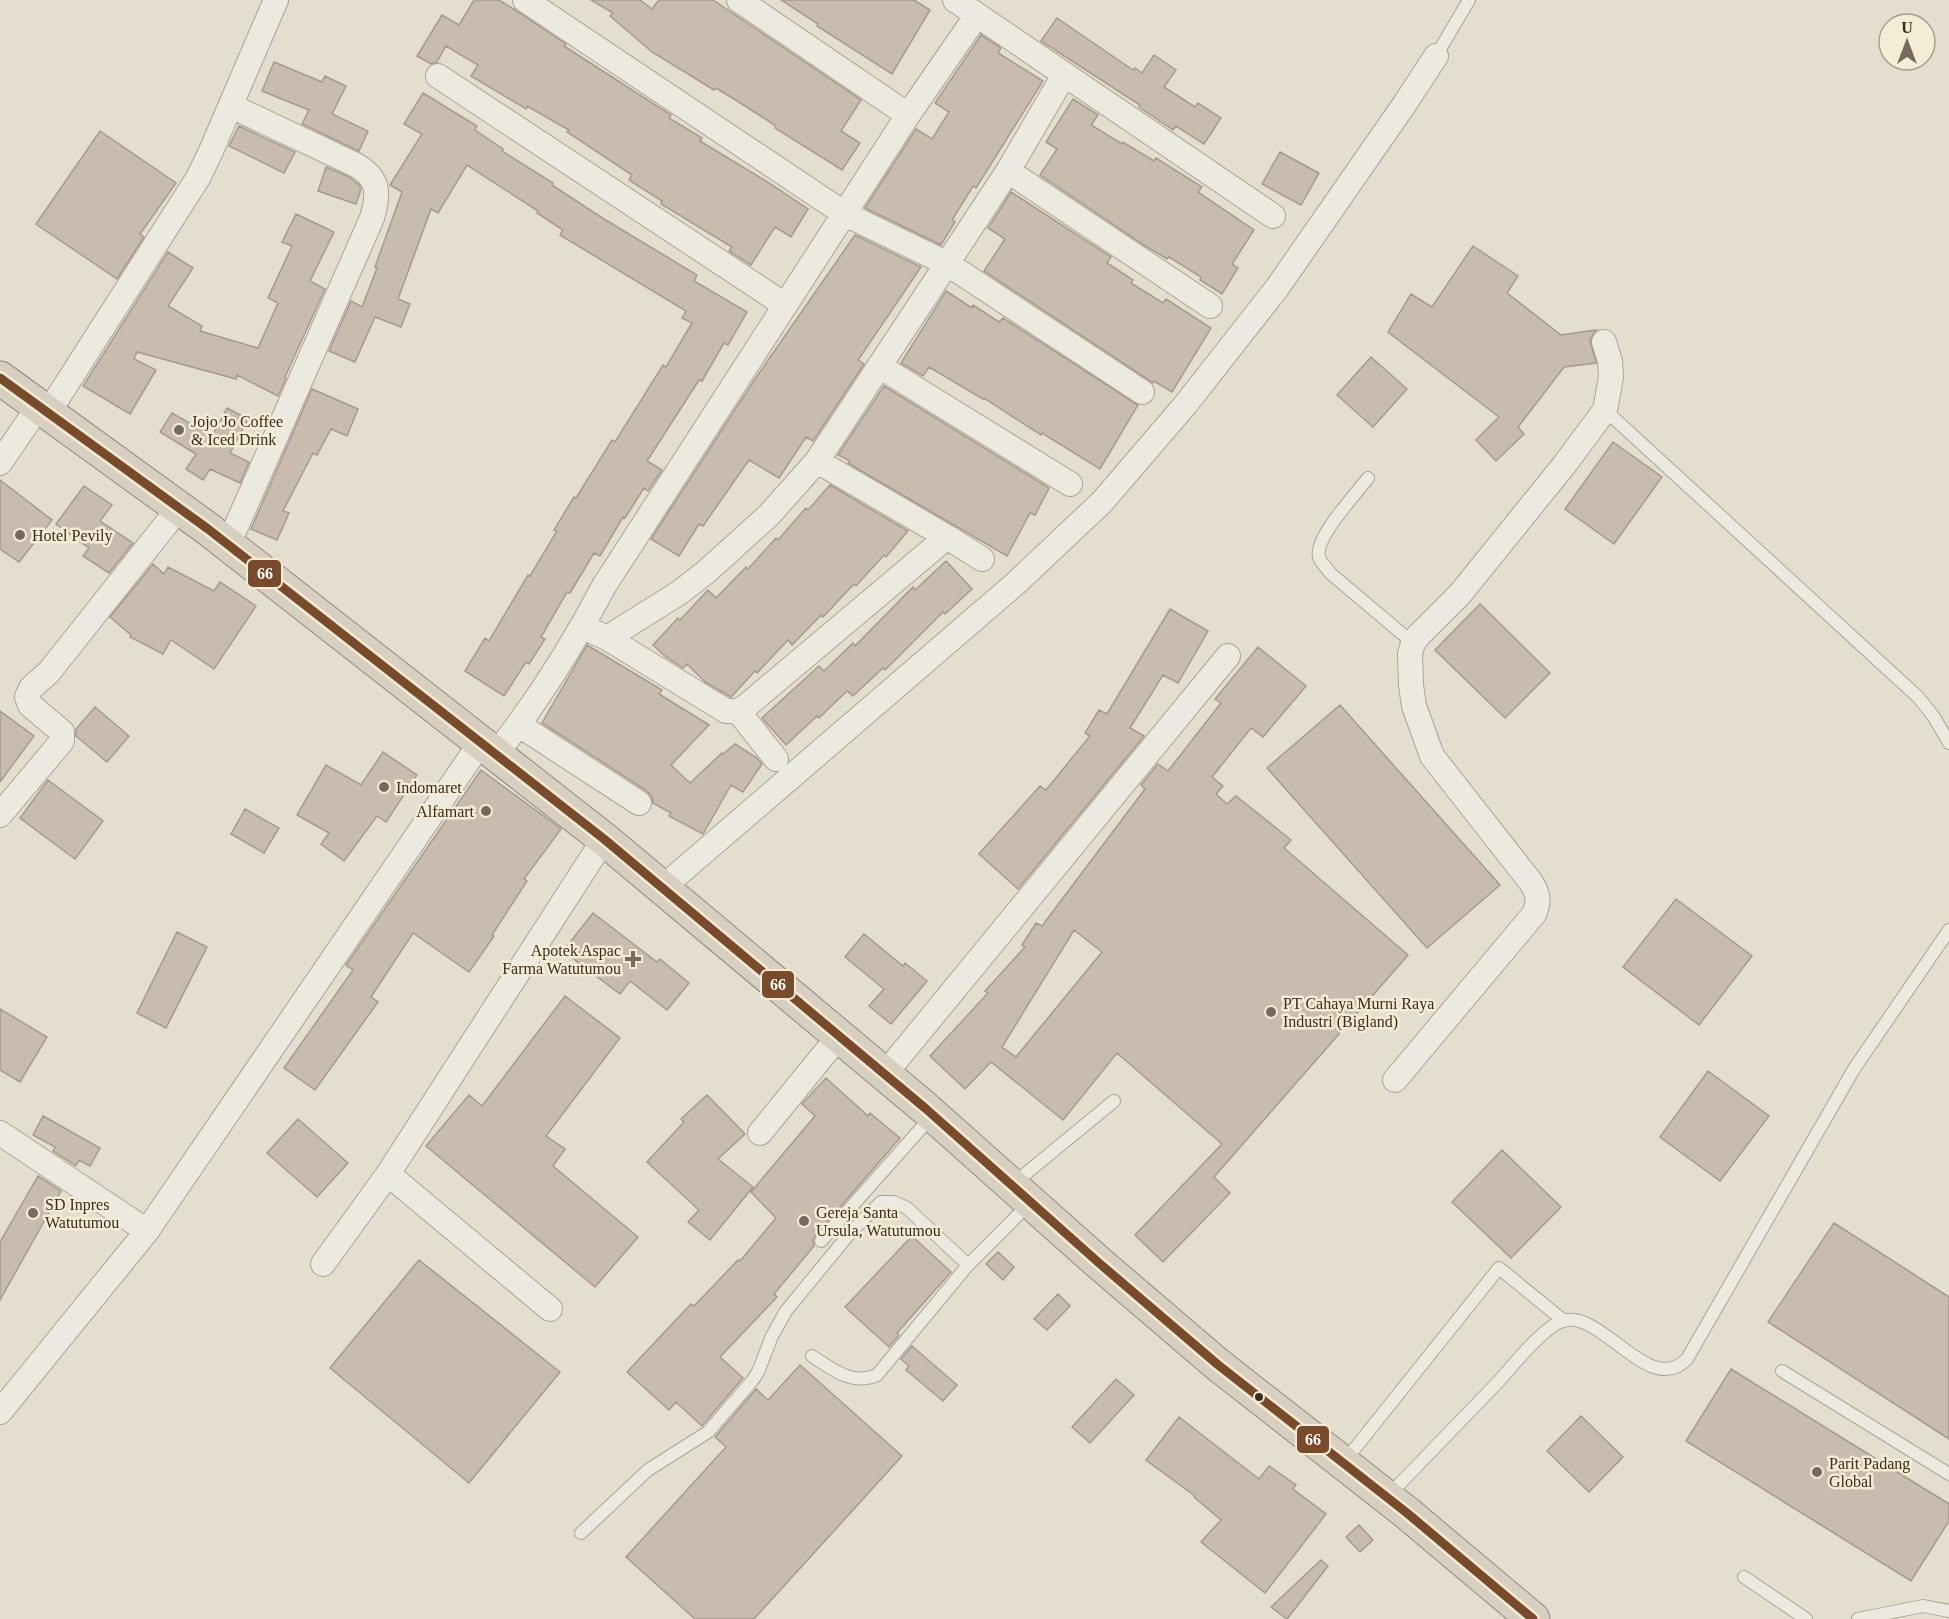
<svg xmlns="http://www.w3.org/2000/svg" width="1949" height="1619" font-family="Georgia,serif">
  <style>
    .building { fill: #c8bcaf; stroke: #a59a8e; stroke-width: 1.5; fill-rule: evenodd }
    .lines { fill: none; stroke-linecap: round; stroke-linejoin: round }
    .lane-casing { stroke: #aaa397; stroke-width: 14 }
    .street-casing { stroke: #aaa397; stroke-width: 26 }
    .highway-casing { stroke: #8f897e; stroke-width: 35 }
    .lane { stroke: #ece9e0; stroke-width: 12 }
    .street { stroke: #ece9e0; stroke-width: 24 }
    .highway { stroke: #d7cfc0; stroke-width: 33 }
    .bus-1-casing { stroke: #f5ecd5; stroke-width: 14 }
    .bus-1 { stroke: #7a4b2a; stroke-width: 9 }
    .poi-dot { fill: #756a5d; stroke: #f5ecd5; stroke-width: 2 }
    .bus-dot { fill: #392c1f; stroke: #f5ecd5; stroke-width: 2 }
    .labels { text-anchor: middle; stroke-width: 5; stroke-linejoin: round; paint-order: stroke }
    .poi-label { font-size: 16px; fill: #392c1f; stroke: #f5ecd5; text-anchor: start }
    .line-badge { stroke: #f5ecd5; stroke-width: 2 }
    .badge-label { font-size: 16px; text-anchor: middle; font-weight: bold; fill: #fff }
  </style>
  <rect width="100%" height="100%" fill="#e4decf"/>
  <!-- building -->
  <path class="building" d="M474,0h25l16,10 51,34 -2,2 107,69 -2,3 33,20 -2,3 69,42 39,26 -17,28 -16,-10 -24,38 -22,-14 3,-4 -71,-43 1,-3 -33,-21 3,-5 -65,-43 2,-2 -42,-24 -1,3 -55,-33 7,-11 -32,-19 -9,16 -6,2 -14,-8 25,-41 17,10z
    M591,0h49l12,9 7,-9h54l148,100 -20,31 19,12 -18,27 -67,-42 1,-2 -34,-22 -26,-16 -2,2 -62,-38 -42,-36 3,-3z
    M781,0h133l16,10 -38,64 -75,-48 1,-2z
    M1057,18l76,52 2,-2 7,5 12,-18 22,15 -12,17 31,20 3,-4 23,15 -17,26 -28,-18 -3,4 -34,-23 1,-2 -99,-64z
    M981,35l20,13 -3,5 45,28 -67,107 -3,-2 -21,34 3,2 -14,23 -76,-37 51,-79 16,10 17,-27 -14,-9z
    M274,62l48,20 3,-6 21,10 -14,28 36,17 -9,20 -57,-27 7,-14 -47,-19z
    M423,93l54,33 -2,4 28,19 -1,2 51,32 -1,2 52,34 93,56 -3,6 53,31 -19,33 -4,-2 -22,38 -3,-1 -52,81 15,9 -14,21 -4,-3 -19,30 -2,-1 -23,39 -6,-3 -24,40 -3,-1 -26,45 4,2 -16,25 -3,-2 -22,34 -39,-25 20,-33 4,3 39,-66 2,1 27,-45 -3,-1 20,-33 2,1 36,-58 3,2 48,-77 3,2 26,-44 -10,-5 4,-7 -126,-76 3,-5 -26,-17 1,-2 -71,-46 -29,48 -7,-4 -33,90 12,5 -9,23 -26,-10 -20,45 -26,-11 22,-50 11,6 15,-39 -2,-1 27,-75 -12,-7 32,-51 -18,-10z
    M1073,99l25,16 -7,10 31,19 1,-2 31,19 2,-3 46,29 -4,5 56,38 -22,34 6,4 -16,26 -22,-14 1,-3 -32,-20 -2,2 -23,-14 -104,-70 17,-26 -11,-7z
    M239,126l56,26 -11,21 -55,-27z
    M100,131l76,52 -36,51 4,3 -27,42 -81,-55z
    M1280,152l39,21 -18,32 -39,-21z
    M326,167l23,10 10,8 2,4 -5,15 -38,-13z
    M1011,192l100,65 -4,6 26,17 -2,3 32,20 3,-4 45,29 -39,64 -18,-11 -1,2 -169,-112 21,-32 -17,-11z
    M296,214l38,18 -24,49 15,8 -40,88 1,1 -8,18 -41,-21 -1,4 -99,-27 -3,7 22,11 -26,44 -47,-28 85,-134 25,16 -25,38 34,20 -2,5 58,17 20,-45 -10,-5 24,-52 -10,-4z
    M855,235l66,32 -63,93 6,4 -51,77 -7,-4 -27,41 -30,-18 -46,66 -4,-2 -20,32 -28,-17 104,-160z
    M1473,246l45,30 -11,17 54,42 35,-5 -6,10 6,23 -32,4 -46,60 6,7 -28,27 -20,-21 23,-23 -111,-85 23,-38 21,13z
    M946,291l26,17 1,-3 26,17 4,-4 135,87 -38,64 -58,-36 -1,2 -57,-37 -1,1 -54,-32 -6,9 -22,-13z
    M1371,357l36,32 -34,38 -36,-32z
    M884,386l165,102 -14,27 -5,-2 -23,43 -159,-93 2,-2 -12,-6z
    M312,389l46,20 -11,27 -16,-7 -14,26 -4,-2 -30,58 6,2 -12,27 -26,-11z
    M227,408l21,11 -18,34 19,9 -9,21 -30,-14 -7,11 -17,-11 10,-15 -36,-22 12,-19 40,23z
    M1613,442l49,35 -48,67 -49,-35z
    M0,480l52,40 -33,42 -19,-13z
    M830,485l78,46 -22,26 -2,-2 -28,31 -2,-2 -31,33 -2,-2 -29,30 -4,-5 -31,33 -2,-2 -24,26 -26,-15 -18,-18 -4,4 -17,-11 -13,-12 25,-27 2,2 28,-30 8,8 30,-31 2,2 28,-31 2,2 28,-32 2,2z
    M84,486l28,19 -12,16 33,22 -24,30 -26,-17 6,-8 -33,-24z
    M946,561l26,28 -27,25 -2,-2 -58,58 -2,-2 -30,28 -6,-5 -28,27 -2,-2 -31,29 -24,-27 57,-52 5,5 29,-28 2,3 58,-59 2,3z
    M153,564l11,10 4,-7 46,24 6,-9 36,24 -42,63 -43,-29 -8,14 -33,-17 1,-2 -21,-18z
    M1480,604l70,69 -45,45 -70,-68z
    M1170,609l38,22 -30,52 -15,-8 -33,53 14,8 -126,153 -39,-35 61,-68 6,4 44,-54 -5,-3 14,-23 8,4z
    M587,645l75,45 -3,4 50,31 -38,40 19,18 32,-30 1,1 12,-10 22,14 5,6 -19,28 -12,-7 -28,49 -34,-18 2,-3 -18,-10 -1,-6 -5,-6 -105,-68z
    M1258,647l48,39 -43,51 -12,-9 -39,49 11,9 -7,8 11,10 9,-8 55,44 -7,8 124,107 -194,222 16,16 -67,69 -28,-27 87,-91 -105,-91 -54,67 -72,-58 -26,27 -35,-33 58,-63 -3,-2 40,-44 -3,-2 14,-22 6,3 103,-137 -4,-4 17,-21 10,7 53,-68 -6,-4zM1074,930l28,22 -86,105 -14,-10z
    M1340,705l160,180 -73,63 -160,-180z
    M95,707l34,29 -22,26 -31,-26v-7z
    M0,711l34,25 -34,46z
    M383,752l34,23 -31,47 -9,-6 -33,45 -23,-17 8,-11 -32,-18 29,-50 35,20z
    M481,770l80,59 -37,50 3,2 -35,54 2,1 -25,36 -56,-39 -42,64 7,5 -63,88 -31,-22 69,-98 -7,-5z
    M48,780l55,41 -28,38 -55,-41z
    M245,809l34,19 -15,25 -33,-19z
    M1676,899l76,57 -53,69 -76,-58z
    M593,913l64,49 3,-3 29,24 -22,27 -37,-29 -10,13 -57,-43z
    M177,932l30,15 -41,81 -29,-15z
    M864,934l39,32 2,-3 22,18 -36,43 -22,-18 15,-17 -39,-32z
    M565,996l55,42 -74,98 19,13 -12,17 85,71 -43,50 -169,-141 43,-51 13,11z
    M0,1009l47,28 -27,45 -20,-12z
    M1708,1071l61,45 -49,65 -60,-44z
    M826,1078l42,38 2,-3 30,25 -85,98 -2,4 1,6 -40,48 3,3 -57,60 23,21 -41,48 -26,-24 -7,8 -42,-38 64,-68 3,2 44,-46 2,1 36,-43 -25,-26 64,-76 -13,-12z
    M707,1095l38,39 -27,25 35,28 -43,53 -22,-18 11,-12 -52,-48 37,-40 -3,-3z
    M43,1116l57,32 -10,18 -11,-6 -3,6 -23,-15 2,-4 -22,-12z
    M298,1119l50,44 -31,34 -50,-44z
    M1502,1150l59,57 -50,51 -59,-56z
    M38,1176l23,15 -61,109v-58z
    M1834,1223l115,74v142l-181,-117z
    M912,1236l39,36 -54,61 2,2 -10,12 -44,-40z
    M998,1252l16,15 -11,13 -17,-16z
    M419,1260l141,112 -91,111 -139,-115z
    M1058,1294l12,12 -23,24 -13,-11z
    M912,1346l45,39 -14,16 -37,-31 3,-4 -8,-7z
    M800,1365l102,91 -148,163h-59l-69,-62 100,-110 -11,-10 41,-48 12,11z
    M1731,1369l218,135v17l-38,60 -225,-140z
    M1116,1379l18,16 -44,48 -18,-16z
    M1581,1416l42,41 -34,35 -42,-41z
    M1179,1417l80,62 10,-13 27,19 -3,4 33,25 -61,79 -64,-51 20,-22 -27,-23 1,-1 -49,-36z
    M1359,1525l14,15 -13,12 -14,-15z
    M1321,1560l7,6 -41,53 -16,-12z"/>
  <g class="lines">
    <!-- lane casing -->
    <g class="lane-casing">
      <path id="lane" d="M1436,56l33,-56
        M1605,410l313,287 16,20 15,26
        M1368,478c-12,16 -54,60 -49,79 2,6 8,11 11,16l83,70
        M1013,1184l101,-83
        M821,1241l111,-125
        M812,1356c20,13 40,30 65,19l91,-110
        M1782,1371l167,103
        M1344,1462l155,-194 65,53
        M1388,1496c37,-38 74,-77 111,-115 16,-18 35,-42 55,-56 3,-2 9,-4 13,-5 38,-5 84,77 120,39l167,-290 95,-139
        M581,1533l67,-63 60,-38 44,-51 6,-9 14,-36 14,-25 64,-78 31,-31h13l13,6 61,57 63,-63
        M1744,1577l62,42
        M1858,1619l65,-13 26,5"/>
    </g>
    <!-- street casing -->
    <g class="street-casing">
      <path id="street" d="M525,0l320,214 101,49 196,129
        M739,0l169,115
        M955,0l318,216
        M438,76l347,229
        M1008,171l202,135
        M879,366l191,118
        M48,413l150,-235 13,-27 65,-151
        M0,463l39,-57
        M947,537l35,22
        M228,545l144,-327c7,-24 8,-39 -16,-53l-125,-59
        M583,627l24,11 72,-45 27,-21 63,-57 48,-54 191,-290 56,-96
        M607,638l119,73h12l7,-4 202,-170 -130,-76
        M738,711l38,48
        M519,725l120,78
        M496,754c41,-52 77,-109 108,-168l304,-471 69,-100
        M0,815l62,-74v-9l-32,-27 -3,-8 4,-9 18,-16 130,-164
        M662,888l353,-304 87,-82 84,-98 91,-116 127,-183 32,-49
        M884,1075l344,-419
        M1395,1080l139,-166c6,-13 4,-22 -4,-33l-98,-125 -18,-50 -3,-21 -1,-31 3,-11 6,-8 41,-41 105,-130 40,-54 6,-33 -1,-16 -6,-19
        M0,1133l147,98
        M760,1133l79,-97
        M388,1174l162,135
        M323,1264l65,-90 216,-335
        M0,1412l147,-181 334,-489"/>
    </g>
    <!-- highway casing -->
    <g class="highway-casing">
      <path id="highway" d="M0,378l208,151 396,310 321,269 174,155 118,101 190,149 126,106"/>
    </g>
    <!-- lane -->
    <use href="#lane" class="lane"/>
    <!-- street -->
    <use href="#street" class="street"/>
    <!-- highway -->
    <use href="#highway" class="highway"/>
    <!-- bus-1 casing -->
    <g class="bus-1-casing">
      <path id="bus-1" d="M0,378l208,151 396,310 321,269 174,155 118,101 190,149 126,106"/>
    </g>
    <!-- bus-1 -->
    <use href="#bus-1" class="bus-1"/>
  </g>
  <!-- markers -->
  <g class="poi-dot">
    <circle cx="179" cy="430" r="6"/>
    <circle cx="20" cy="535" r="6"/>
    <circle cx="384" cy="787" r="6"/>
    <circle cx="486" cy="811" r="6"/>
    <path d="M630 950h6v6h6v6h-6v6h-6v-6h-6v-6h6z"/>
    <circle cx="1271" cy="1012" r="6"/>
    <circle cx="33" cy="1213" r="6"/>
    <circle cx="804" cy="1221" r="6"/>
    <circle cx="1817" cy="1472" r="6"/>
  </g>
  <circle class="bus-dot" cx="1259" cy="1397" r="5"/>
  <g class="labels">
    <!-- poi labels -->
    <g class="poi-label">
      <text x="191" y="427">Jojo Jo Coffee<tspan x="191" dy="18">&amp; Iced Drink</tspan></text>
      <text x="32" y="541">Hotel Pevily</text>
      <text x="396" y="793">Indomaret</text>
      <text x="474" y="817" text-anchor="end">Alfamart</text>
      <text x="621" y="956" text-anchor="end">Apotek Aspac<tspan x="621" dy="18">Farma Watutumou</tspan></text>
      <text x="1283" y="1009">PT Cahaya Murni Raya<tspan x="1283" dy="18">Industri (Bigland)</tspan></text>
      <text x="45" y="1210">SD Inpres<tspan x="45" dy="18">Watutumou</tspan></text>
      <text x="816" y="1218">Gereja Santa<tspan x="816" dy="18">Ursula, Watutumou</tspan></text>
      <text x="1829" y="1469">Parit Padang<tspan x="1829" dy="18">Global</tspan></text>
    </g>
  </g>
  <g class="line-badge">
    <rect x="247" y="559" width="35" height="29" rx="6" fill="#7a4b2a"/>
    <rect x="761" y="970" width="34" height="29" rx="6" fill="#7a4b2a"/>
    <rect x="1296" y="1425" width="34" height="29" rx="6" fill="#7a4b2a"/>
  </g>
  <g class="badge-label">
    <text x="265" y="579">66</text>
    <text x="778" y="990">66</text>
    <text x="1313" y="1445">66</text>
  </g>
  <!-- north arrow -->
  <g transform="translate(1907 42)"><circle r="28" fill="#f5ecd5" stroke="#aa9f8c" stroke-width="1.5"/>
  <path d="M0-4.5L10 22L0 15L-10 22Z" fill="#756a5d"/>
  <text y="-9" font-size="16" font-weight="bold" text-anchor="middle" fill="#392c1f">U</text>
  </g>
</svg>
